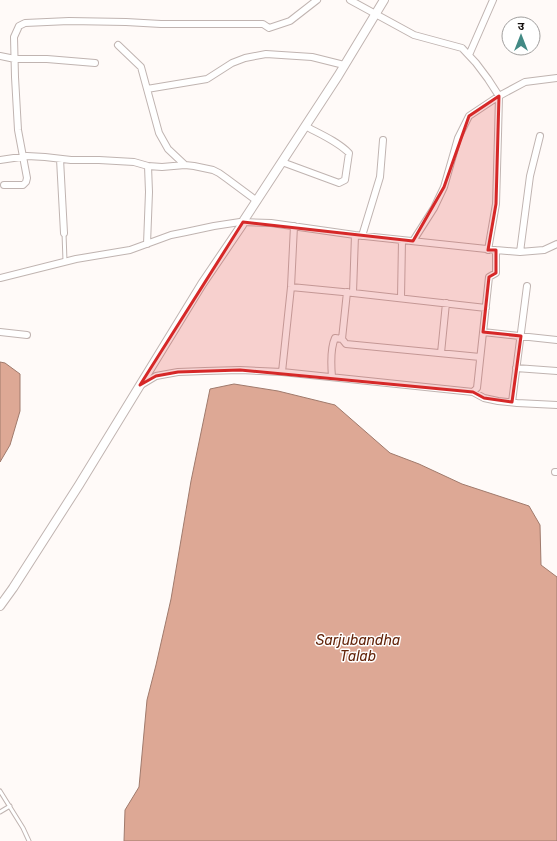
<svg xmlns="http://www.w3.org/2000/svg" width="557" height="841" font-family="Rubik,'Noto Sans Devanagari',sans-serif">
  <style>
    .water { fill: #dda895; stroke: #a07a6c }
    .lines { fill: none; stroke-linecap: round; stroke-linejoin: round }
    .lane-casing { stroke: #c0b4b1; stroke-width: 5 }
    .street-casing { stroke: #c0b4b1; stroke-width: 8 }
    .secondary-casing { stroke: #c0b4b1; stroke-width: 10 }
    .lane { stroke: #fff; stroke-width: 3 }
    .street { stroke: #fff; stroke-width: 6 }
    .secondary { stroke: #fff; stroke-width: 8 }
    .marked { fill: #d62828; fill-opacity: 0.2; stroke: #d62828; stroke-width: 3; stroke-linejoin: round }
    .labels { text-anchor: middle; stroke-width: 3; stroke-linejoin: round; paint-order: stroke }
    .water-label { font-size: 14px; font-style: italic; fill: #63240a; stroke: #fff }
  </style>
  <rect width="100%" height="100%" fill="#fffaf8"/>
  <!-- water -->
  <path class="water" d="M0,362l5,1 15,11v37l-10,34 -10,17z
    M234,384l44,7 57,14 55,48 29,11 43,20 67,22 11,19 1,40 16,12v264h-433l1,-31 14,-23 8,-87 9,-35 15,-66 20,-118 19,-92z"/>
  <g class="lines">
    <!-- lane casing -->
    <g class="lane-casing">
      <path id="lane" d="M64,233l1,28
        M0,791l23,37 6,13
        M0,812l10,-6"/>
    </g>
    <!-- street casing -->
    <g class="street-casing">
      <path id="street" d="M350,0l64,35 48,13 14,15 12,16 11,17 -1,39 -2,69 -8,46
        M118,45l23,22 18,66 9,16 17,16
        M469,55l24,-55
        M0,56l15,3h32l48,4
        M147,89l60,-10 25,-16 13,-5 21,-4 46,3 32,8
        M60,159l4,74
        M0,160l27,-4 18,1 26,3h28l35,2 14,4 14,1 23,-2 9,1 19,4 6,3 7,5 31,23
        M282,162l57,21 6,-3 4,-27c-12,-12 -29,-19 -44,-27
        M4,185h19l3,-3 1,-4 -9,-48 -3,-53 -1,-40 5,-11 6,-3 44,-2 57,1 35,2h102l6,4 21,-7 27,-21
        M362,236l18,-59 3,-37
        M413,241l21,-33 10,-21 14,-49 11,-22 30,-20 26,-14 32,-4
        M147,244l2,-52 -1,-26
        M520,252l10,-76 10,-40
        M0,278l76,-19 54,-9 41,-15 15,-3 28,-6 26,-4 31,1 84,12 141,15 24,2 24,-2 13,-6
        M291,287l62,6 133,15
        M347,292l-5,47 4,5 134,13
        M353,293l2,-58
        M401,298l1,-58
        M0,332l27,3
        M483,332l74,8
        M441,353l5,-50
        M516,368l41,3
        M282,372l9,-85 3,-61
        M332,377c-1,-12 -2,-28 3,-39l7,1
        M141,385l15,-9 22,-4 27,-1 35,-1 42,2 191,20 11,6 14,3 19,2 40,2
        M473,392l4,-4 12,-111 7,-4v-23
        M512,402l15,-116
        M555,472h2"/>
    </g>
    <!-- secondary casing -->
    <g class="secondary-casing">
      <path id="secondary" d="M0,606l13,-18 66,-103 123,-201 40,-59 2,-5 94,-144 46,-76"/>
    </g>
    <!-- lane -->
    <use href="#lane" class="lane"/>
    <!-- street -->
    <use href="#street" class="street"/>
    <!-- secondary -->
    <use href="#secondary" class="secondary"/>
  </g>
  <!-- marked area -->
  <path class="marked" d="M499,96l-3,108 -8,46h8v23l-7,4 -6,55 38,4 -9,66 -28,-4 -11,-6 -233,-22 -62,2 -22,4 -16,9 103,-163 170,19 31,-54 25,-71z"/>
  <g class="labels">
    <!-- water labels -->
    <g class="water-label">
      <text x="358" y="645">Sarjubandha<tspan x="358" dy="16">Talab</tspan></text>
    </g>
  </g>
  <!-- north arrow -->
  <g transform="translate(521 36)"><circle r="19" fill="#ffffff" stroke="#a19f9e"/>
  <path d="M0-3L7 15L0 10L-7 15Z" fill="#428a85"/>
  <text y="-6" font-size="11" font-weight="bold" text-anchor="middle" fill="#130f0d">उ</text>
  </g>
</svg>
